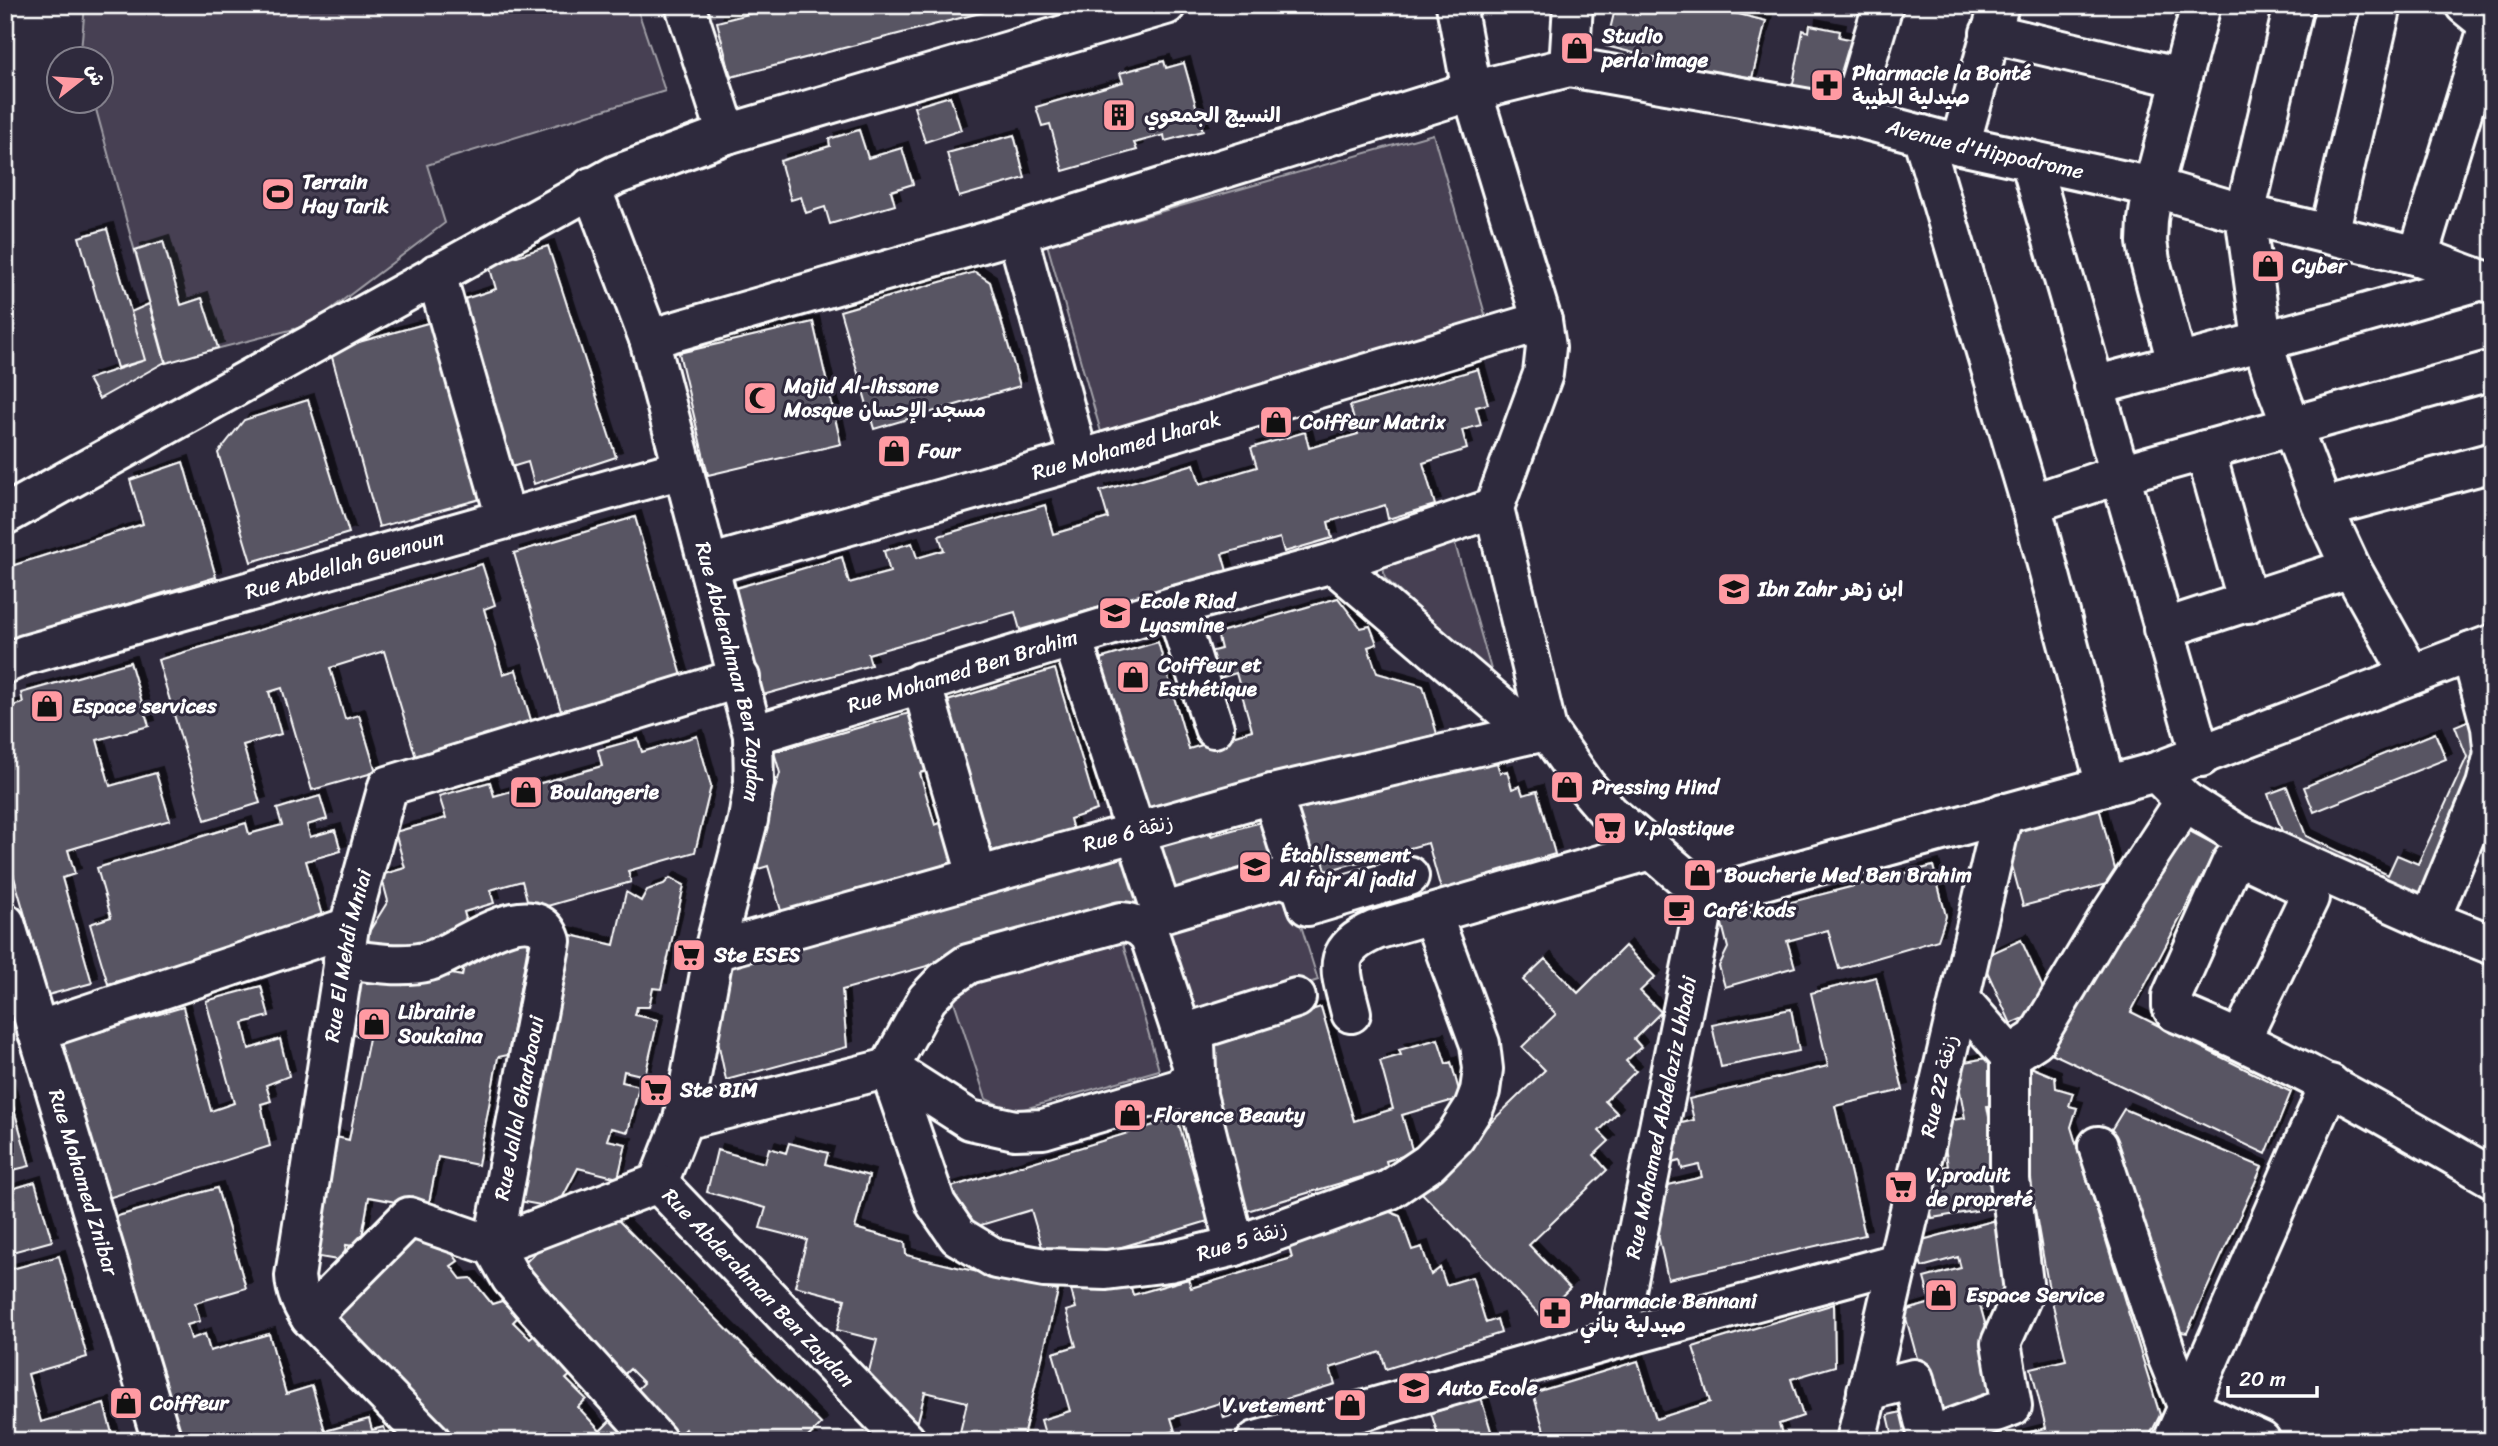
<svg xmlns="http://www.w3.org/2000/svg" width="2498" height="1446" font-family="Sriracha,'Playpen Sans Arabic',sans-serif">
  <style>
    .green { fill: #464152; stroke: #a2a0a8; stroke-width: 2 }
    .building { fill: #595564; stroke: #fff; stroke-width: 2; filter: url(#shadow) }
    .lines { fill: none; stroke-linecap: round; stroke-linejoin: round }
    .minor-casing { stroke: #fff; stroke-width: 44 }
    .minor { stroke: #2f2a3d; stroke-width: 38 }
    .labels { text-anchor: middle; stroke-width: 6; stroke-linejoin: round; paint-order: stroke }
    .poi-label { font-size: 21px; font-weight: bold; fill: #fff; stroke: #2f2a3d; text-anchor: start }
    .street-label { font-size: 21px; fill: #fff; stroke: #2f2a3d }
  </style>
  <defs>
    <filter id="shadow"><feDropShadow dx="6" dy="-6" stdDeviation="0" flood-color="#0009"/></filter>
  </defs>
  <rect width="100%" height="100%" fill="#2f2a3d"/>
  <filter id="ink" filterUnits="userSpaceOnUse"><feTurbulence type="fractalNoise" baseFrequency=".0143" numOctaves="2"/><feDisplacementMap in="SourceGraphic" scale="14" xChannelSelector="R" yChannelSelector="G"/><feConvolveMatrix kernelMatrix="1 2 1 2 8 2 1 2 1" color-interpolation-filters="sRGB"/></filter>
  <g filter="url(#ink)">
    <!-- green -->
    <path class="green" d="M85,5h551l29,86 -238,74 18,58 -135,102 -145,37 -71,-260h8v-42l-19,-1 -2,-8z
      M1433,134l54,187 -386,111 -54,-188z
      M1454,540l40,140 -109,-102 -3,-19z
      M1289,887l29,93 -131,44 -37,-92z
      M1119,930l40,140 -145,42 -28,-13 -36,-110z"/>
    <!-- building -->
    <path class="building" d="M784,5h227l-280,72 -14,-55z
      M1509,5h32l-2,9z
      M1616,5h87l63,16 -15,61 -145,-36z
      M1810,25l30,6 -1,6 15,3 -9,62 -53,-13 11,-59 6,2z
      M1164,61l2,7 18,-5 19,68 -38,10 -1,-6 -30,8 3,7 -74,21 -13,-47 -8,2 -6,-19 87,-25 -3,-9z
      M950,96l11,34 -36,12 -11,-35z
      M859,130l9,28 34,-10 11,36 -22,7 4,14 -65,19 -5,-17 -19,6 -5,-16 -10,3 -11,-39 50,-15 -1,-7z
      M1014,135l11,43 -66,19 -12,-44z
      M107,229l38,131 -28,8 -38,-131z
      M163,241l18,64 21,-7 16,50 -52,15 -31,-113z
      M548,246l68,211 -82,27 -6,-22 -23,7 -53,-166 44,-14 -7,-24z
      M975,272l15,10 30,104 -146,43 -34,-118z
      M149,304l16,58 -66,37 -11,-20 57,-19 -14,-48z
      M435,321l49,177 -105,29 -49,-177z
      M813,322l28,122 -133,31 -29,-122z
      M1478,369l10,35 -12,3 5,18 -19,5 5,19 -44,14 12,42 -47,14 -3,-14 -57,17 4,16 -48,14 -4,-14 -58,16 5,17 -207,59 -5,-18 -147,42 3,11 -119,33 -30,-106 120,-35 7,26 41,-11 -6,-21 28,-8 5,15 27,-8 -5,-14 106,-31 8,29 55,-16 -8,-27 94,-27 6,20 57,-17 -6,-19 54,-16 4,16 49,-14 -8,-28z
      M308,400l41,133 -98,29 -33,-109 26,-33z
      M183,462l33,115 -211,64v-73l138,-44 -13,-44z
      M635,517l47,159 -121,35 -47,-158z
      M482,564l13,41 -11,4 19,65 13,-4 17,57 -116,34 -33,-110 -54,17 15,51 14,-4 17,57 -64,18 -30,-102 -13,4 12,42 -38,11 17,58 -55,17 -47,-160z
      M1338,598l23,30 9,-2 7,18 -9,3 9,26 46,13 14,48 -294,85 -47,-159 62,-18 31,107 63,-19 -16,-57 -19,6 -8,-27 12,-3 -4,-16z
      M130,662l19,64 -52,14 13,46 46,-13 14,47 -102,30 7,24 -13,4 30,105 -44,12 -43,-149v-138l18,-5 -2,-10z
      M1055,669l42,141 -27,9 5,19 -94,27 -47,-160z
      M920,710l17,58 -17,5 15,52 17,-6 14,50 -182,52 -16,-55 -19,6 31,-99 -6,-21z
      M2472,719l14,36 -61,150 -137,-58 -20,-53 19,-7 19,49 82,39 9,-20 21,9 49,-107 -12,-31z
      M2435,733l11,26 -132,53 -10,-25z
      M697,736l14,50 -16,66 -67,19 3,11 -101,29 -8,-30 -32,9 4,13 -30,9 5,18 -95,27 -7,-22 21,-34 -7,-26 24,-7 -10,-36 51,-14 -7,-22 51,-14 4,14 108,-30 -4,-16 40,-11 4,13z
      M1494,753l6,20 7,-2 5,18 8,-3 3,9 14,-4 18,63 -58,17 4,13 -59,9 -14,-50 -102,28 -5,-18 -14,4 -13,-46z
      M320,796l7,23 -20,6 3,12 25,-7 6,21 -35,10 17,58 -215,65 -18,-60 21,-7 -14,-49 149,-45 3,11 33,-9 -5,-16z
      M2099,807l19,74 -95,25 -20,-74z
      M1261,822l14,49 -108,26 -15,-57 56,-16 3,12z
      M2184,828l34,18 -87,166 160,80 -25,62 -219,-103z
      M1125,844l18,61 -301,85 5,57 -121,33 -10,-48 10,-72z
      M1933,866l13,50 -8,24 -99,29 -11,-39 -41,11 8,26 -70,20 -6,-21 9,-18 -7,-28z
      M670,878l14,7 -23,104 -8,-1 -4,19h-12l-2,8 23,5 -13,56 -21,-5 -2,11 17,4 -11,46 -17,-4 -4,12 19,4 -8,34 -40,-10 -21,40 -55,-10 56,-266 56,13 12,-53 15,9 6,-11 17,-6z
      M529,940l-21,115 -10,2 -20,108 -40,-8 -10,51 -59,-11 -9,50 -14,-2 -3,16 -29,-5 22,-119 13,3 20,-102 -25,-5 11,-57 47,9 4,-20 56,11 6,-31z
      M2021,940l30,66 -40,18 -30,-66z
      M1625,946l30,31 -15,14 21,21 -27,27 7,8 -15,14 10,10 -31,30 12,12 -18,18 10,10 -15,14 13,15 -78,75 41,43 -29,28 -121,-125 125,-121 -23,-23 34,-33 -33,-34 22,-21 33,34z
      M1876,977l27,113 -68,16 30,129 -197,44 -20,-89 54,-13 -3,-12 -17,4 -2,-8 -8,2 -4,-17 10,-3 -4,-18 20,-5 -5,-21 139,-33 -17,-73z
      M261,986l8,30 -26,7 6,26 31,-10 9,37 -23,9 5,16 -10,3 9,42 -168,54 -40,-157 121,-36 28,104 23,-8 -28,-102z
      M1321,1007l33,114 39,-12 -13,-48 21,-6 -2,-5 39,-11 8,25 5,-2 10,36 -59,17 11,38 -27,8 2,8 -141,42 -45,-167z
      M1791,1009l8,42 -78,16 -9,-42z
      M1997,1056l8,46 -18,4 18,100 -73,12 -8,-48 24,-4 -7,-44 24,-4 -10,-54z
      M2023,1064l32,13 1,11 17,5 -4,13 8,2 -6,19 89,288 -13,26h-153l52,-13 -15,-60 35,-8 -18,-76 -21,-120z
      M5,1078l25,88 -25,6z
      M2124,1109l138,58 -75,166 -22,-4 -60,-189z
      M1177,1118l31,103 -126,38 -40,-12 -11,-37 -70,21 -13,-43z
      M789,1143l39,10 -3,11 44,12 -14,52 50,14 1,13 152,36 -36,150h-64l9,-39 -42,-10 -7,29 -22,-6 -30,-32 11,-43 -40,-10 8,-31 -50,-13 12,-46 -47,-12 6,-20 -59,-16 10,-42 48,13 4,-15 17,5z
      M35,1182l17,59 -47,13v-63z
      M217,1188l29,100 -51,15 5,18 -13,4 4,14 14,-5 5,17 59,-17 17,60 26,-8 13,45 44,-12 3,11 12,-3 4,14h-212l-65,-223z
      M1375,1206l25,10 12,34 10,-3 9,28 9,-7 6,17 26,-8 14,46 11,-4 4,14 -115,36 -5,-17 -51,16 5,16 -111,34 -4,-15 -49,15 4,13 -33,10h-95l-6,-21 29,-9 -17,-58 23,-7 -10,-35 10,-3 -5,-18 56,-16 6,21 55,-16 3,9 101,-30 -4,-15z
      M613,1215l208,209 -14,14 3,3h-123l5,-5 -7,-7 -12,12 -43,-44 14,-14 -14,-14 -16,15 -99,-111 42,-42 10,10 24,-23 9,10z
      M2000,1219l20,75 -40,11 27,98 -72,20 -31,-112 27,-8 -7,-25 37,-10 -3,-11 -36,10 -7,-25z
      M407,1236l40,11 11,14 -7,5 10,13 10,-1 21,26 10,-3 16,16 -5,5 17,17 6,-5 37,39 -7,6 20,20 -8,8 22,24 13,-13 22,23h-177l-129,-126z
      M59,1256l28,101 -59,17 13,48 63,-18 10,37h-109v-119l3,-1 -3,-11v-39z
      M1834,1304l1,62 -44,13 12,37 -24,8 3,10 -21,7h-214l-14,-48 105,-32 18,58 54,-17 -17,-55z
      M1481,1398l13,43h-54l-9,-28z
      M1906,1411l7,30h-19l-6,-26z"/>
    <g class="lines">
      <!-- minor casing -->
      <g class="minor-casing">
        <g id="minor">
          <path d="M685,5l42,129"/>
          <path d="M1456,5l16,86 70,230 4,26 -3,27 -49,134 53,222 39,56 24,28 96,82"/>
          <path d="M2294,5l-49,209 17,126 14,45 47,123 28,60 60,107"/>
          <path d="M2465,5l16,13 12,17"/>
          <path d="M1990,33l191,45"/>
          <path d="M1569,67l4,-62"/>
          <path d="M1850,116l33,-111"/>
          <path d="M1922,135l109,369 75,282"/>
          <path d="M1960,145l39,-140"/>
          <path d="M2030,160l171,597"/>
          <path id="s1" d="M591,187l58,152 104,396 1,47 -6,38 -34,131 -31,169 -25,63"/>
          <path d="M1017,233l62,227"/>
          <path d="M2329,234l53,-229"/>
          <path d="M2418,256l70,-228"/>
          <path d="M436,274l70,244"/>
          <path id="s2" d="M649,339l368,-106 455,-142 97,-24 281,49 110,29 193,42 92,27 173,42 75,28"/>
          <path d="M2177,363l-27,-102 -3,-19 1,-22 5,-33 48,-182"/>
          <path d="M2094,386l245,-65 143,-41"/>
          <path d="M2205,450l43,153"/>
          <path d="M2031,504l89,-30 373,-104"/>
          <path d="M2323,508l170,-46"/>
          <path d="M5,515l611,-340 111,-41 439,-129"/>
          <path d="M1333,563l200,171"/>
          <path id="s3" d="M709,565l370,-105 463,-139"/>
          <path d="M1175,606l39,122"/>
          <path d="M2163,629l188,-61"/>
          <path d="M1072,638l90,275 135,-40 11,33 101,-30"/>
          <path d="M2471,652l20,75 2,20"/>
          <path id="s4" d="M5,664l20,-9 657,-186"/>
          <path d="M921,682l56,193"/>
          <path id="s5" d="M753,735l422,-129 158,-43 161,-55"/>
          <path d="M2156,772l29,29 52,33 193,86 63,25"/>
          <path d="M1272,794l25,79 -6,8"/>
          <path d="M1706,896l450,-124 337,-128"/>
          <path d="M2430,920l56,-135 7,-28"/>
          <path d="M1121,922c14,1 20,4 29,15l42,127v10l-10,14 -139,41 -28,1 -45,-10 -81,-52 38,-69 17,-18 24,-17z"/>
          <path id="s6" d="M5,923l157,518"/>
          <path d="M714,951l558,-157 275,-64"/>
          <path d="M343,959c28,3 59,9 86,2 28,-7 106,-71 122,-20l-58,305 18,32 22,26 124,137"/>
          <path d="M1351,1013c-10,-42 -23,-62 25,-83l275,-80"/>
          <path d="M37,1031l312,-104"/>
          <path d="M2241,1039l68,-141 -4,-11 -61,-29 -12,4 -60,134v11l3,5c113,46 213,105 318,166"/>
          <path d="M2010,1056l26,-17 71,-119 78,-119"/>
          <path d="M683,1120l206,-52 47,136 22,32 38,23 48,9 62,2 63,-8 66,-16 154,-56 40,-27 26,-26 19,-30 6,-16 3,-22 -3,-25 -48,-129"/>
          <path d="M2098,1146l69,210 21,52 73,33"/>
          <path id="s7" d="M658,1183l248,258"/>
          <path d="M1235,1246l-38,-151 -2,-51 -6,-12 107,-34"/>
          <path d="M310,1317l99,-100 84,29 165,-63"/>
          <path id="s8" d="M1616,1339l90,-443"/>
          <path d="M1867,1391l47,-12 14,58 84,-31 -11,-63 23,-52 -14,-111v-124l-50,-57"/>
          <path id="s9" d="M431,1441l-121,-124c-9,-14 -14,-25 -15,-41l54,-349 39,-141 352,-108"/>
          <path d="M1256,1441l360,-102 281,-76"/>
          <path d="M1856,1441l147,-628"/>
          <path d="M2173,1441l157,-357"/>
        </g>
      </g>
      <!-- minor -->
      <use href="#minor" class="minor"/>
    </g>
  </g>
  <!-- icons -->
  <defs>
    <g id="shop-square" transform="scale(1.75)"><rect x="-9" y="-9" width="18" height="18" rx="4" fill="#ff9aa2" stroke="#2f2a3d"/><path d="M-5-2.5h2.3a2.7 3.5 0 0 1 5.4 0H5L5.5 6h-11ZM-1.5-2.5h3a1.5 2.3 0 0 0-3 0Z" fill="#111"/></g>
    <g id="pharmacy-square" transform="scale(1.75)"><rect x="-9" y="-9" width="18" height="18" rx="4" fill="#ff9aa2" stroke="#2f2a3d"/><path d="M-2-6h4v4h4v4h-4v4h-4v-4h-4v-4h4Z" fill="#111"/></g>
    <g id="building-square" transform="scale(1.75)"><rect x="-9" y="-9" width="18" height="18" rx="4" fill="#ff9aa2" stroke="#2f2a3d"/><path d="M-4-6H4V6H1V3H-1V6H-4ZM-2.5-4.3h1.7v1.8h-1.7ZM.8-4.3h1.7v1.8H.8ZM-2.5-1h1.7V.8h-1.7ZM.8-1h1.7V.8H.8Z" fill="#111"/></g>
    <g id="stadium-square" transform="scale(1.75)"><rect x="-9" y="-9" width="18" height="18" rx="4" fill="#ff9aa2" stroke="#2f2a3d"/><path d="M0-5a6.5 5 0 1 0 0 10a6.5 5 0 1 0 0-10ZM-3.5-1.8h7v3.6h-7Z" fill="#111"/></g>
    <g id="mosque-square" transform="scale(1.75)"><rect x="-9" y="-9" width="18" height="18" rx="4" fill="#ff9aa2" stroke="#2f2a3d"/><path d="M3.5-4.9A6 6 0 1 0 3.5 4.9A5 5 0 1 1 3.5-4.9Z" fill="#111"/></g>
    <g id="school-square" transform="scale(1.75)"><rect x="-9" y="-9" width="18" height="18" rx="4" fill="#ff9aa2" stroke="#2f2a3d"/><path d="M0-5L7-2L0 1L-7-2ZM-4 1L0 2.5L4 1V4Q0 6-4 4Z" fill="#111"/></g>
    <g id="supermarket-square" transform="scale(1.75)"><rect x="-9" y="-9" width="18" height="18" rx="4" fill="#ff9aa2" stroke="#2f2a3d"/><path d="M-6-5.5h2.5l.6 2H6L4.5 2H-2.5L-4.4-4H-6ZM-1.5 3.2a1.3 1.3 0 1 0 .1 0ZM3 3.2a1.3 1.3 0 1 0 .1 0Z" fill="#111"/></g>
    <g id="cafe-square" transform="scale(1.75)"><rect x="-9" y="-9" width="18" height="18" rx="4" fill="#ff9aa2" stroke="#2f2a3d"/><path d="M-5.5-4.5H6V0H3Q3 3.5 0 3.5H-2.5Q-5.5 3.5-5.5 0ZM3-3.2v2h1.7v-2ZM-6 4.5H4V6H-6Z" fill="#111"/></g>
  </defs>
  <g fill-rule="evenodd">
    <use href="#shop-square" x="1577" y="48"/>
    <use href="#pharmacy-square" x="1827" y="85"/>
    <use href="#building-square" x="1119" y="115"/>
    <use href="#stadium-square" x="278" y="194"/>
    <use href="#shop-square" x="2268" y="266"/>
    <use href="#mosque-square" x="760" y="398"/>
    <use href="#shop-square" x="1276" y="422"/>
    <use href="#shop-square" x="894" y="451"/>
    <use href="#school-square" x="1734" y="589"/>
    <use href="#school-square" x="1115" y="613"/>
    <use href="#shop-square" x="1133" y="677"/>
    <use href="#shop-square" x="47" y="706"/>
    <use href="#shop-square" x="1567" y="787"/>
    <use href="#shop-square" x="526" y="792"/>
    <use href="#supermarket-square" x="1610" y="828"/>
    <use href="#school-square" x="1255" y="867"/>
    <use href="#shop-square" x="1700" y="875"/>
    <use href="#cafe-square" x="1679" y="910"/>
    <use href="#supermarket-square" x="689" y="955"/>
    <use href="#shop-square" x="374" y="1024"/>
    <use href="#supermarket-square" x="656" y="1090"/>
    <use href="#shop-square" x="1130" y="1115"/>
    <use href="#supermarket-square" x="1901" y="1187"/>
    <use href="#shop-square" x="1941" y="1295"/>
    <use href="#pharmacy-square" x="1555" y="1313"/>
    <use href="#school-square" x="1414" y="1388"/>
    <use href="#shop-square" x="126" y="1403"/>
    <use href="#shop-square" x="1350" y="1405"/>
  </g>
  <g class="labels">
    <!-- poi labels -->
    <g class="poi-label">
      <text x="1602" y="43">Studio<tspan x="1602" dy="24">perla image</tspan></text>
      <text x="1852" y="80">Pharmacie la Bonté<tspan x="1852" dy="24">صيدلية الطيبة</tspan></text>
      <text x="1144" y="122">النسيج الجمعوي</text>
      <text x="302" y="189">Terrain<tspan x="302" dy="24">Hay Tarik</tspan></text>
      <text x="2292" y="273">Cyber</text>
      <text x="784" y="393">Majid Al-Ihssane<tspan x="784" dy="24">Mosque مسجد الإحسان</tspan></text>
      <text x="1300" y="429">Coiffeur Matrix</text>
      <text x="918" y="458">Four</text>
      <text x="1758" y="596">Ibn Zahr ابن زهر</text>
      <text x="1140" y="608">Ecole Riad<tspan x="1140" dy="24">Lyasmine</tspan></text>
      <text x="1158" y="672">Coiffeur et<tspan x="1158" dy="24">Esthétique</tspan></text>
      <text x="72" y="713">Espace services</text>
      <text x="1592" y="794">Pressing Hind</text>
      <text x="550" y="799">Boulangerie</text>
      <text x="1634" y="835">V.plastique</text>
      <text x="1280" y="862">Établissement<tspan x="1280" dy="24">Al fajr Al jadid</tspan></text>
      <text x="1724" y="882">Boucherie Med Ben Brahim</text>
      <text x="1704" y="917">Café kods</text>
      <text x="714" y="962">Ste ESES</text>
      <text x="398" y="1019">Librairie<tspan x="398" dy="24">Soukaina</tspan></text>
      <text x="680" y="1097">Ste BIM</text>
      <text x="1154" y="1122">Florence Beauty</text>
      <text x="1926" y="1182">V.produit<tspan x="1926" dy="24">de propreté</tspan></text>
      <text x="1966" y="1302">Espace Service</text>
      <text x="1580" y="1308">Pharmacie Bennani<tspan x="1580" dy="24">صيدلية بناني</tspan></text>
      <text x="1438" y="1395">Auto Ecole</text>
      <text x="150" y="1410">Coiffeur</text>
      <text x="1326" y="1412" text-anchor="end">V.vetement</text>
    </g>
    <!-- street labels -->
    <g class="street-label">
      <text dy="7" stroke="none"><textPath href="#s2" startOffset="1384">Avenue d'Hippodrome</textPath></text>
      <text dy="7" stroke="none"><textPath href="#s3" startOffset="434">Rue Mohamed Lharak</textPath></text>
      <text dy="7" stroke="none"><textPath href="#s4" startOffset="354">Rue Abdellah Guenoun</textPath></text>
      <text dy="7" stroke="none"><textPath href="#s5" startOffset="219">Rue Mohamed Ben Brahim</textPath></text>
      <text dy="7" stroke="none"><textPath href="#s1" startOffset="506">Rue Abderahman Ben Zaydan</textPath></text>
      <text transform="translate(1128 833) rotate(-15)" y="7">Rue 6 زنقة</text>
      <text dy="7" stroke="none"><textPath href="#s9" startOffset="542">Rue El Mehdi Mniai</textPath></text>
      <text transform="translate(1939 1086) rotate(-77)" y="7">Rue 22 زنقة</text>
      <text transform="translate(519 1108) rotate(-79)" y="7">Rue Jallal Gharbaoui</text>
      <text dy="7" stroke="none"><textPath href="#s8" startOffset="226">Rue Mohamed Abdelaziz Lhbabi</textPath></text>
      <text dy="7" stroke="none"><textPath href="#s6" startOffset="271">Rue Mohamed Znibar</textPath></text>
      <text transform="translate(1242 1241) rotate(-17)" y="7">Rue 5 زنقة</text>
      <text dy="7" stroke="none"><textPath href="#s7" startOffset="145">Rue Abderahman Ben Zaydan</textPath></text>
    </g>
  </g>
  <!-- margin -->
  <rect width="2498" height="1446" fill="none" stroke="#2f2a3d" stroke-width="28"/>
  <rect x="14" y="14" width="2470" height="1418" fill="none" stroke="#fff" stroke-width="2.5" filter="url(#ink)"/>
  <!-- north arrow -->
  <g transform="translate(80 80) rotate(73)"><circle r="33" fill="#2f2a3d" stroke="#827f8b" stroke-width="2"/>
  <path d="M0-5L12 26L0 18L-12 26Z" fill="#ff9aa2"/>
  <text y="-10" font-size="19" font-weight="bold" text-anchor="middle" fill="#ffffff">ش</text>
  </g>
  <!-- scale -->
  <path d="M2228 1386v10h89v-10" fill="none" stroke="#ffffff" stroke-width="3.5"/>
  <text x="2239" y="1386" font-size="21" fill="#ffffff" stroke="#2f2a3d" stroke-width="5" paint-order="stroke">20 m</text>
</svg>
